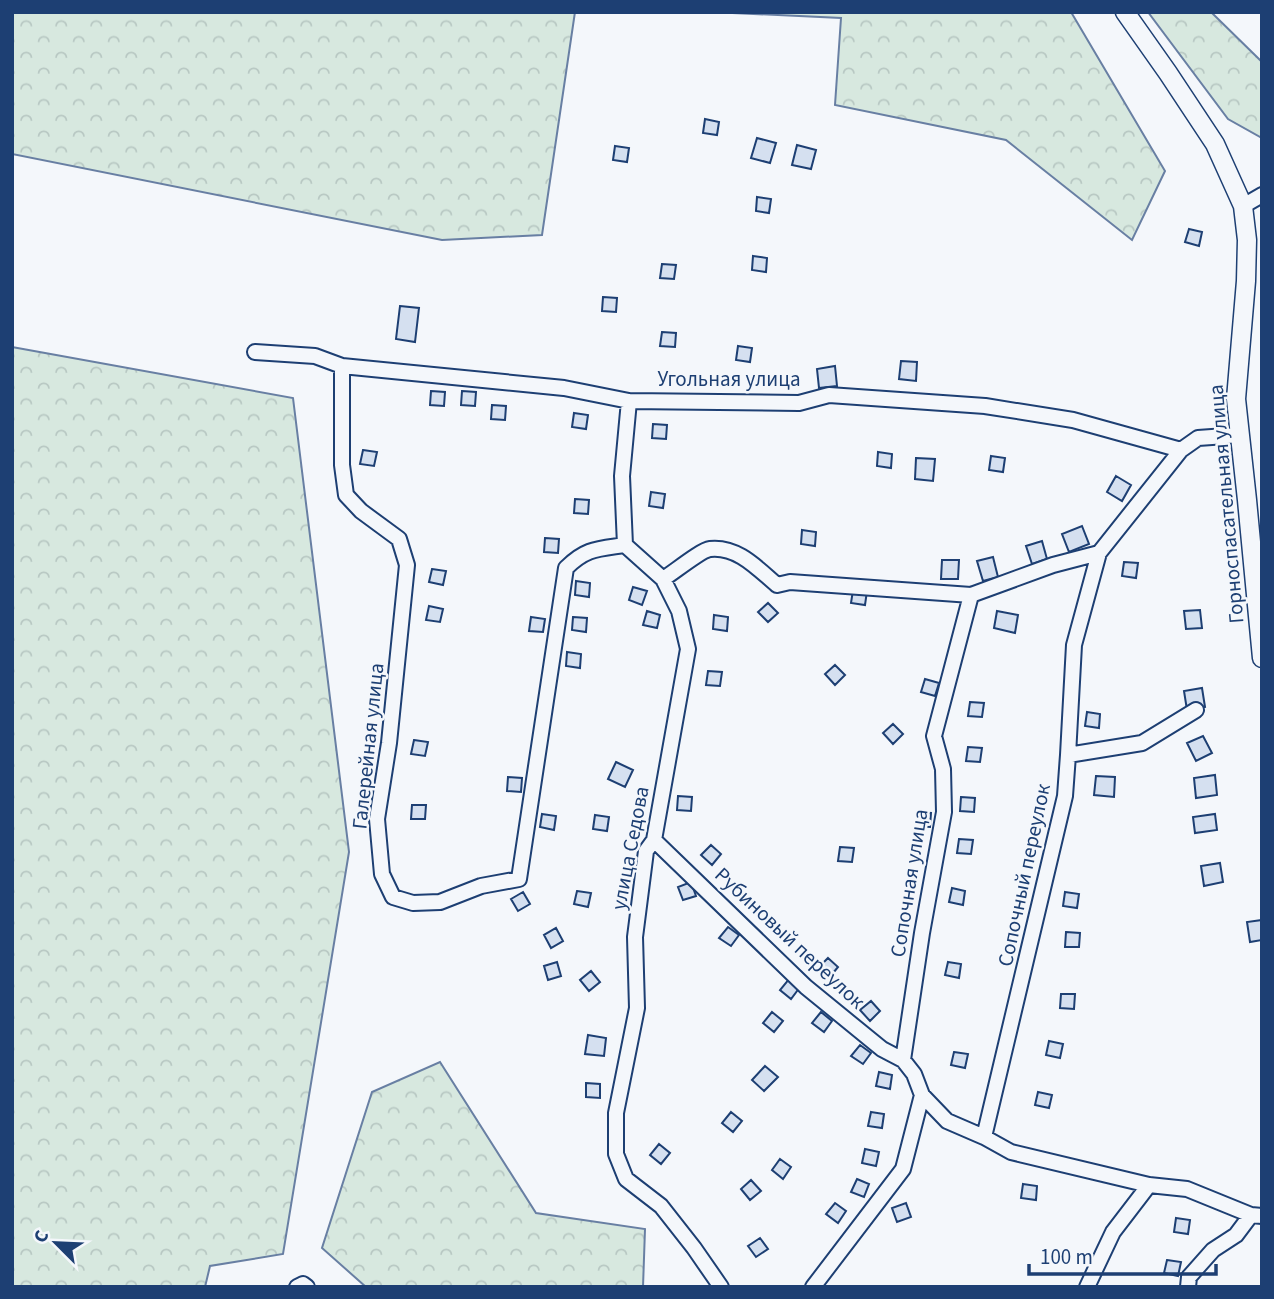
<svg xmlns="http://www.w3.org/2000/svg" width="1274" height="1299" font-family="'Source Sans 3',sans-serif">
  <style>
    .forest { fill: url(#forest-crowns); stroke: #687fa3; stroke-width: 2 }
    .building { fill: #d5e0f0; stroke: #1d3f73; stroke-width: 2 }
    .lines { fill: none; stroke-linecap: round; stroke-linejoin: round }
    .minor-casing { stroke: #1d3f73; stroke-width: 18 }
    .major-casing { stroke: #1d3f73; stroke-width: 21 }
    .minor { stroke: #f4f7fb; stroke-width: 14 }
    .major { stroke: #f4f7fb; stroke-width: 18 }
    .labels { text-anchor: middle; stroke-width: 5; stroke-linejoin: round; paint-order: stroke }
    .street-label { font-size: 21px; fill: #1d3f73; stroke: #f4f7fb }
  </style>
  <defs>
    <pattern id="forest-crowns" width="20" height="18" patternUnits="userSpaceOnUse" patternTransform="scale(1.75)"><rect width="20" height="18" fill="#d7e8df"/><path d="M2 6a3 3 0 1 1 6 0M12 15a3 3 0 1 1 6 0" fill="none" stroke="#b8c8c3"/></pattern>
  </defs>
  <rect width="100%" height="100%" fill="#f4f7fb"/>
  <!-- forest -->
  <path class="forest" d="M12,12h563l-33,223 -100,5 -430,-86z
    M711,12h360l94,159 -33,69 -126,-100 -171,-35 6,-87z
    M1148,12h63l51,50v76l-34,-19z
    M12,347l281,51 56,454 -66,402 -73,12 -5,21h-193z
    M440,1062l96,151 109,16 -2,58h-277l-44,-39 50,-156z"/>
  <!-- building -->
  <path class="building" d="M705,119l14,3 -2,13 -14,-2z
    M757,138l19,5 -6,20 -19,-5z
    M797,145l19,5 -5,19 -19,-4z
    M615,146l14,2 -2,14 -14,-2z
    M757,197l14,2 -2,14 -13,-2z
    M1189,229l13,3 -3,14 -14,-4z
    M753,256l14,2 -1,14 -14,-2z
    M662,264l14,1 -2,14 -14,-1z
    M603,297l14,1 -1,14 -14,-1z
    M400,306l19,2 -4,34 -19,-3z
    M662,332l14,1 -1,14 -15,-1z
    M738,346l14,2 -2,14 -14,-2z
    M901,361l16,1 -1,19 -17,-2z
    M835,366l2,20 -18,2 -2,-19z
    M431,391l14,1 -1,14 -14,-1z
    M462,391l14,1 -1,14 -14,-1z
    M492,405l14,1 -1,14 -14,-1z
    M574,413l14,2 -2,14 -14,-2z
    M653,424l14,1 -1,14 -14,-1z
    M363,450l14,2 -3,14 -14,-2z
    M878,452l14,2 -1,14 -14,-2z
    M991,456l14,2 -2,14 -14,-2z
    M916,458l19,1 -2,22 -18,-2z
    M1116,476l15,9 -9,16 -15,-9z
    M651,492l14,2 -2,14 -14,-2z
    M575,499l14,1 -1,14 -14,-1z
    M1082,526l7,18 -20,8 -7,-18z
    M802,530l14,2 -1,14 -14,-2z
    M545,538l14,1 -1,14 -14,-1z
    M1042,541l5,18 -15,5 -6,-18z
    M993,557l5,20 -15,4 -6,-20z
    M942,560h17l-1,19h-17z
    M1124,562l14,1 -2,15 -14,-2z
    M432,569l14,2 -3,14 -14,-3z
    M576,581l14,2 -1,14 -14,-2z
    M633,587l14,4 -5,14 -13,-5z
    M853,590l14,1 -2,14 -14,-2z
    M768,603l10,10 -10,9 -10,-10z
    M429,606l14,3 -3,13 -14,-2z
    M1200,610l2,18 -16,1 -2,-18z
    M647,611l13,4 -3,13 -14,-3z
    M997,611l21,4 -3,18 -21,-5z
    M714,615l14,2 -1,14 -14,-2z
    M531,617l14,2 -2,13 -14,-1z
    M573,617l14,1 -1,14 -14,-2z
    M567,652l14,2 -1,14 -14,-2z
    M835,665l10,10 -10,10 -10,-11z
    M708,671l14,1 -2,14 -14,-1z
    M925,679l14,4 -4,13 -14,-4z
    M1202,688l3,19 -18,3 -3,-19z
    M970,702l14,1 -2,14 -14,-1z
    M1087,712l13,2 -1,14 -14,-2z
    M893,724l10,10 -10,10 -10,-11z
    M1203,736l9,17 -16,8 -9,-18z
    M414,740l14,2 -3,14 -14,-2z
    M968,747l14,1 -2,14 -14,-1z
    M616,762l17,8 -8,17 -17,-8z
    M1215,775l2,20 -21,3 -2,-20z
    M1096,776l19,1 -1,20 -20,-2z
    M508,777l14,1 -1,14 -14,-1z
    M678,796l14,1 -1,14 -14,-1z
    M961,797l14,1 -1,14 -14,-1z
    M412,805h14l-1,14h-14z
    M916,812l15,1 -1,14 -14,-1z
    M542,814l14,2 -2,14 -14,-3z
    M1215,814l2,16 -22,3 -2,-16z
    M595,815l14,2 -2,14 -14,-2z
    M959,839l14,1 -2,14 -14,-1z
    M711,845l10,9 -9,11 -11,-10z
    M840,847l14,1 -2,14 -14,-1z
    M1220,863l3,19 -19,4 -3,-20z
    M691,882l5,14 -13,4 -5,-13z
    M952,888l13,3 -2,14 -14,-3z
    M577,891l14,2 -3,14 -14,-3z
    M523,892l7,12 -12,7 -7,-12z
    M1065,892l14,2 -2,14 -14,-2z
    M1262,920v20l-12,2 -3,-20z
    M728,927l11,8 -8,11 -12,-8z
    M556,928l7,13 -12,7 -7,-13z
    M1066,932l14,1 -1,14h-14z
    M828,958l10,9 -9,11 -11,-10z
    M557,962l4,14 -13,4 -4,-14z
    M948,962l13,2 -2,14 -14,-3z
    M591,971l9,11 -11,9 -9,-11z
    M789,979l11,8 -9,12 -11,-9z
    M1061,994h14l-1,15 -14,-1z
    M871,1001l9,10 -10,10 -10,-11z
    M772,1012l11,9 -9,11 -11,-9z
    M821,1012l11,9 -8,11 -12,-9z
    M588,1035l18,3 -2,18 -19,-2z
    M1049,1041l14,3 -3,14 -14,-3z
    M860,1045l11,8 -8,11 -12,-8z
    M954,1052l14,2 -3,14 -14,-3z
    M765,1066l13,11 -14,14 -12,-11z
    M879,1072l13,3 -2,14 -14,-3z
    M586,1083l14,1v14l-14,-1z
    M1038,1092l14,3 -3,13 -14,-3z
    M731,1112l11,9 -9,11 -11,-9z
    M871,1112l13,2 -2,14 -14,-2z
    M659,1144l11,9 -9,11 -11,-9z
    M865,1149l14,3 -3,14 -14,-3z
    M780,1159l11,8 -8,12 -11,-9z
    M857,1179l12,5 -5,13 -13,-5z
    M751,1180l10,11 -11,9 -9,-11z
    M1023,1184l14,2 -1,14 -15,-2z
    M835,1203l11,8 -8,12 -12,-9z
    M906,1203l5,14 -14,5 -5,-14z
    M1176,1218l14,2 -2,14 -14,-2z
    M760,1238l8,11 -12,8 -8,-11z
    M1167,1260l14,2 -3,14 -14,-3z"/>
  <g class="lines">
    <!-- minor casing -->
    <g class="minor-casing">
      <path id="minor" d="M1243,206l19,-11
        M255,352l60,4 27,10 222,22 65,13 170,2 30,-8 156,11 88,14 108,30 17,-12 42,-3
        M342,366v99l4,30 15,16 38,28 8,26 -18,178 -12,76 5,55 11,23 20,6 27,-1 41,-16 38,-7 47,-311c20,-20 32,-19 59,-23
        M629,401l-7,75 3,69 38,34 16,32 9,38 -34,191 -8,11 -11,86 2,71 -21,105v41l10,25 35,27 33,42 27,39
        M663,579c10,-6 38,-29 47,-30 28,-3 48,20 67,36l13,-3 181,13
        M1068,755l6,-110 25,-92
        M654,840l152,147 76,62 21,11
        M922,1095l25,26 37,16 27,15 138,33 38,4 64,26 11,1
        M984,1137l81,-341 3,-41 74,-12 54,-33
        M297,1287l6,-3 4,3
        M813,1287l90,-118 19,-74 -8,-21 -11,-14 19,-127 22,-121 -1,-43 -9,-33 37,-141 82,-30 46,-12 82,-103
        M1087,1287l26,-55 36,-47
        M1188,1287l1,-10 24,-27 23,-15 15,-20"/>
    </g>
    <!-- major casing -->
    <g class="major-casing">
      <path id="major" d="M1125,12l43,61 47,71 28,62 4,34 -1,41 -10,118 11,101 15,158"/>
    </g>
    <!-- minor -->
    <use href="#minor" class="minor"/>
    <!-- major -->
    <use href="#major" class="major"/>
  </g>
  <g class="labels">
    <!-- street labels -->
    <g class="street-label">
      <text x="729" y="386">Угольная улица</text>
      <text transform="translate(1226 504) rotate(-95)" y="7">Горноспасательная улица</text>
      <text transform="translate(368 746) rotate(-84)" y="7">Галерейная улица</text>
      <text transform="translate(630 848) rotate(-79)" y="7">улица Седова</text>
      <text transform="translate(1024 875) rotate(-78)" y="7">Сопочный переулок</text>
      <text transform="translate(909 883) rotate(-81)" y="7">Сопочная улица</text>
      <text transform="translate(790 938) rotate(43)" y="7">Рубиновый переулок</text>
    </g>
  </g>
  <!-- border -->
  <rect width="1274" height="1299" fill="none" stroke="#1d3f73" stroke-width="28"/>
  <!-- north arrow -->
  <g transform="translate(56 1243) rotate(294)" stroke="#f4f7fb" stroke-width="5" paint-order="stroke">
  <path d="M0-5L12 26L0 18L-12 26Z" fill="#1d3f73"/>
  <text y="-10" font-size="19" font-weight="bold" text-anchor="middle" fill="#1d3f73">С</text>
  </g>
  <!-- scale -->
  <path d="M1029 1264v10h187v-10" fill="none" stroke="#1d3f73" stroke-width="3.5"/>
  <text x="1040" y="1264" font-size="21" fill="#1d3f73" stroke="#f4f7fb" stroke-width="5" paint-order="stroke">100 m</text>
</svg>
